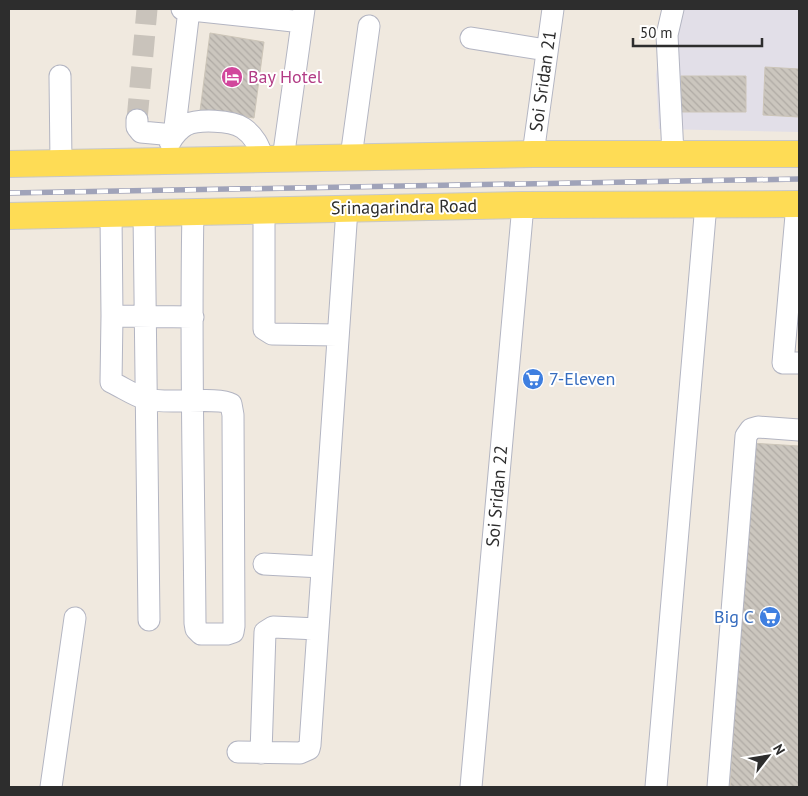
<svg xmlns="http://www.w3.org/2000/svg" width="808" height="796" font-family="'PT Sans',sans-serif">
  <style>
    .industrial { fill: #e2dfe8 }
    .building { fill: url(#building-back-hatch); stroke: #ccc5b8 }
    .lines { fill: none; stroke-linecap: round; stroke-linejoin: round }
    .minor-tunnel { stroke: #c9c3bb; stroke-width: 21; stroke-dasharray: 21 11; stroke-linecap: butt }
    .minor-casing { stroke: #b3b5c2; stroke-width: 23 }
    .major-casing { stroke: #c8c8c8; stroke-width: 28 }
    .minor { stroke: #fff; stroke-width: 21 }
    .major { stroke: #fedc55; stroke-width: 26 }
    .rail-casing { stroke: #a0a3b9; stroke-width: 5.5 }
    .rail { stroke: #fff; stroke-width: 4; stroke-dasharray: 11; stroke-linecap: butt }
    .labels { text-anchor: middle; stroke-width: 4; stroke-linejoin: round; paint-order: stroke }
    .hotel-label { font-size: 18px; fill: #b23c85; stroke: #fff; text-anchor: start }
    .street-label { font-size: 18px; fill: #2d2d2d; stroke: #fff }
    .shop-label { font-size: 18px; fill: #366cbe; stroke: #fff; text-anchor: start }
  </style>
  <defs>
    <pattern id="building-back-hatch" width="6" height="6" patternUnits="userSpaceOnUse" patternTransform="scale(1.25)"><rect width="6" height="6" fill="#cbc6be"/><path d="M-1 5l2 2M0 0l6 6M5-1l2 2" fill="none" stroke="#afaaa4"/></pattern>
  </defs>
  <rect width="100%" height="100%" fill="#f0e9df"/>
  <!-- industrial -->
  <path class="industrial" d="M666,9h133v123l-140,-3 -3,-54z"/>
  <!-- building -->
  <path class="building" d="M210,33l54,9 -10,76 -54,-7z
    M765,67l34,2v48l-36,-2z
    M681,76h65v36h-65z
    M751,443l48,3v341h-69z"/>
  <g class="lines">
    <!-- minor-tunnel -->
    <path class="minor-tunnel" d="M137,120l10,-111"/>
    <!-- minor casing -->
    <g class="minor-casing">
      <path id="minor" d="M182,9l120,13
        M471,38l75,12
        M60,76l1,87
        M137,120v7l4,5 33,3 15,-125
        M170,142c4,-7 9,-13 16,-17 12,-6 45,-5 57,3 12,8 16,19 21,32
        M533,154l20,-145
        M673,154l-6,-119 6,-26
        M351,157l18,-131
        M283,159l21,-150
        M797,204l-14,159h16
        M264,211v118l8,5 65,1
        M144,213l5,407
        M111,214l1,102
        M193,317l-81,-1 -1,66c11,5 24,14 35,17 21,6 71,-3 85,5l2,11 1,211 -1,6 -6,2h-26l-5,-5 -1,-6c-1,-137 -5,-274 -2,-411
        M264,564l58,3
        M238,752l62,1 9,-4 1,-4 37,-536
        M261,753l4,-121 8,-5 45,2
        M51,787l24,-169
        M471,787l52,-582
        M656,787l50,-583
        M718,787l28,-351 5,-7 7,-2 41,3"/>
    </g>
    <!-- major casing -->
    <g class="major-casing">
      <path id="major" d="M9,164l524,-10h266
        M9,216l514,-11 276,-1"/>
    </g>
    <!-- minor -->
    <use href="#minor" class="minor"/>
    <!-- major -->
    <use href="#major" class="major"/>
    <!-- rail casing -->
    <g class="rail-casing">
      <path id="rail" d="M9,193l790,-14"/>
    </g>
    <!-- rail -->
    <use href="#rail" class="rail"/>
  </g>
  <!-- icons -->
  <defs>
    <g id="hotel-disc" transform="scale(1.125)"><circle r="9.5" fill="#d1479c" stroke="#fff"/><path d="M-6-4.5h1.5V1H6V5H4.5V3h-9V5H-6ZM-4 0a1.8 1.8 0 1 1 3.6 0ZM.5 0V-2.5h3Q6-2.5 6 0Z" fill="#fff"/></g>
    <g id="supermarket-disc" transform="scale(1.125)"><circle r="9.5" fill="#3f7fe0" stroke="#fff"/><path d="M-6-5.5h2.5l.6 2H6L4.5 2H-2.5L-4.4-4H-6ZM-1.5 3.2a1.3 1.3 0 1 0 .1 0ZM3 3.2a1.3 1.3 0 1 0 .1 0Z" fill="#fff"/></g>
  </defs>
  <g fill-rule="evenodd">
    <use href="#hotel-disc" x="232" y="77"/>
    <use href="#supermarket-disc" x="533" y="379"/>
    <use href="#supermarket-disc" x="770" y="617"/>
  </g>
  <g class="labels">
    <!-- hotel labels -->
    <g class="hotel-label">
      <text x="248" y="83">Bay Hotel</text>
    </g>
    <!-- street labels -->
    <g class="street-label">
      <text transform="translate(543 81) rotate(-82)" y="6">Soi Sridan 21</text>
      <text transform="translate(404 207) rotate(-1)" y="6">Srinagarindra Road</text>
      <text transform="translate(497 496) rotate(-85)" y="6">Soi Sridan 22</text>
    </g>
    <!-- shop labels -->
    <g class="shop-label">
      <text x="549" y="385">7-Eleven</text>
      <text x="754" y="623" text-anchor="end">Big C</text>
    </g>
  </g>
  <!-- border -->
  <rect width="808" height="796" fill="none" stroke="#2d2d2d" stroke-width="20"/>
  <!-- north arrow -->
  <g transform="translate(768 756) rotate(59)" stroke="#ffffff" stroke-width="4" paint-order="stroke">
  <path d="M0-4L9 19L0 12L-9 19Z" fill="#2d2d2d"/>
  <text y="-8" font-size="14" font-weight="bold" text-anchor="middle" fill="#2d2d2d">N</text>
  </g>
  <!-- scale -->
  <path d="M633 38v8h129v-8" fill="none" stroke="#2d2d2d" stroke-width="2.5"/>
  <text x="640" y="38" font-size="15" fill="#2d2d2d" stroke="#ffffff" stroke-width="4" paint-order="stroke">50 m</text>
</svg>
